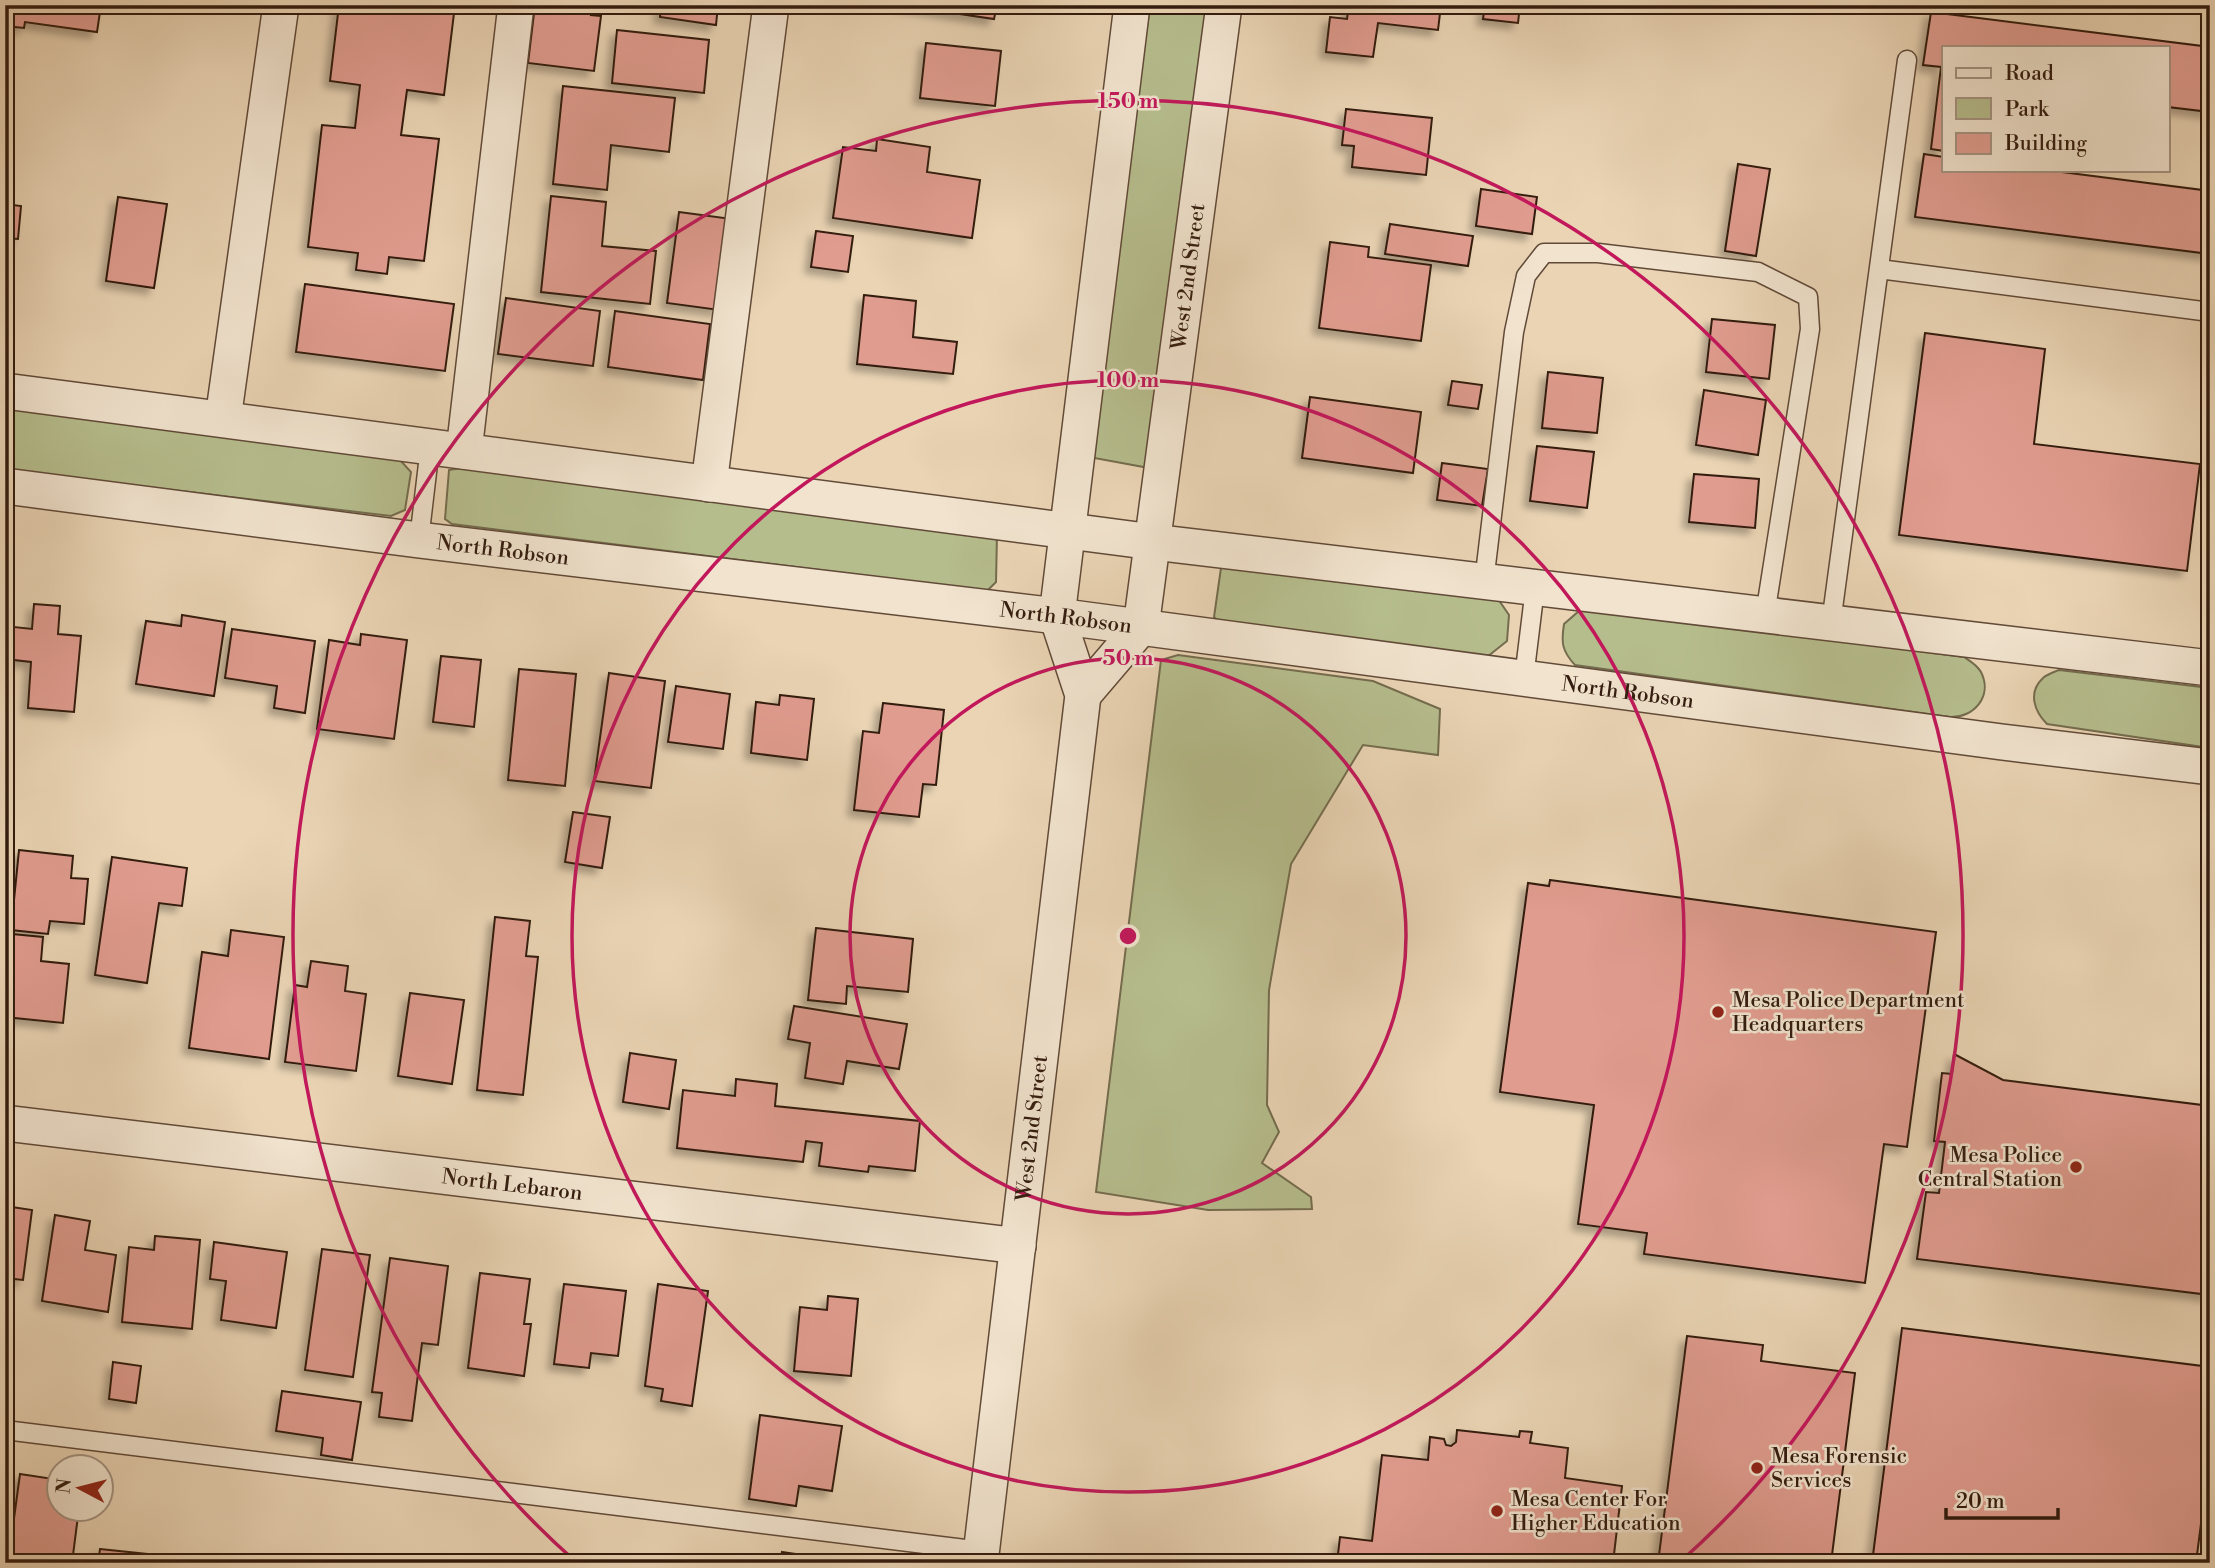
<svg xmlns="http://www.w3.org/2000/svg" width="2215" height="1568" font-family="'Libre Bodoni',serif">
  <style>
    .green { fill: #b6bd8d; stroke: #746c4e; stroke-width: 2 }
    .building { fill: #e09c8f; stroke: #331c0f; stroke-width: 2; filter: url(#shadow) }
    .lines { fill: none; stroke-linecap: round; stroke-linejoin: round }
    .service-casing { stroke: #614a38; stroke-width: 21 }
    .minor-casing { stroke: #614a38; stroke-width: 38 }
    .service { stroke: #f1e3ce; stroke-width: 18 }
    .minor { stroke: #f1e3ce; stroke-width: 35 }
    .ring { fill: none; stroke: #c2185b; stroke-width: 3.5 }
    .poi-dot { fill: #8f2418; stroke: #f1e3ce; stroke-width: 2.5 }
    .labels { text-anchor: middle; stroke-width: 5; stroke-linejoin: round; paint-order: stroke }
    .street-label { font-size: 21px; fill: #331c0f; stroke: #f1e3ce }
    .poi-label { font-size: 21px; fill: #331c0f; stroke: #f1e3ce; text-anchor: start }
    .centre { fill: #c2185b; stroke: #f1e3ce; stroke-width: 3.5 }
    .ring-label { font-size: 21px; text-anchor: middle; font-weight: bold; fill: #c2185b; stroke: #f1e3ce; stroke-width: 5; stroke-linejoin: round; paint-order: stroke }
  </style>
  <defs>
    <filter id="shadow"><feDropShadow dx="-6" dy="6" stdDeviation="3.5" flood-color="#0004"/></filter>
  </defs>
  <rect width="100%" height="100%" fill="#ead4b4"/>
  <filter id="stains"><feTurbulence type="fractalNoise" baseFrequency=".00286" numOctaves="4"/><feColorMatrix values="0 0 0 0 .2 0 0 0 0 .09 0 0 0 0 .02 0 0 0 .5 -.17"/></filter>
  <radialGradient id="worn" r=".72"><stop offset=".6" stop-color="#630" stop-opacity="0"/><stop offset="1" stop-color="#630" stop-opacity=".3"/></radialGradient>
  <!-- green -->
  <path class="green" d="M1150,5h59l-60,463 -60,-11z
    M5,406l395,54 11,12 -6,38 -14,6 -386,-46z
    M461,468l536,66 -1,48 -9,9 -535,-67 -7,-5 4,-49z
    M1236,560l262,39 11,16 -2,26 -20,16 -266,-34 -7,-6 7,-49z
    M1591,607l373,50c6,4 13,8 17,15 12,24 -7,46 -31,45l-375,-52c-13,-14 -14,-22 -11,-41l15,-13z
    M1178,655l195,26 67,28 -2,46 -75,-10 -72,119 -22,126 -2,115 12,27 -17,31 49,34 1,12 -104,1 -112,-18 65,-532z
    M2059,670l151,18v60l-163,-24c-12,-12 -20,-31 -4,-46 3,-3 11,-6 16,-8z"/>
  <!-- building -->
  <path class="building" d="M5,5h96l-4,27 -72,-10 -1,6 -19,-2z
    M339,5h116l-11,90 -37,-5 -6,45 38,4 -15,122 -35,-4 -2,17 -31,-4 2,-17 -50,-6 14,-122 33,3 5,-43 -30,-4z
    M535,5h57l-1,10 10,1 -7,55 -66,-8z
    M661,5h57l-2,20 -56,-8z
    M899,5h98l-3,14z
    M1349,5h92l-3,25 -60,-7 -5,34 -47,-5 4,-35 17,2z
    M1485,5h35l-2,18 -35,-4z
    M1931,12l279,35v65l-42,-5v-60h-224v104l-13,-2 10,-82 -18,-2z
    M617,30l92,10 -5,53 -92,-10z
    M926,43l75,8 -6,55 -75,-8z
    M563,86l112,12 -6,54 -58,-7 -4,45 -54,-6z
    M1346,109l86,9 -6,57 -74,-8 2,-21 -12,-1z
    M877,139l53,8 -3,25 53,8 -8,58 -139,-20 10,-71 33,4z
    M1924,154l20,3v13h102l164,21v63l-295,-37z
    M1738,164l32,5 -14,87 -31,-5z
    M1481,189l56,8 -5,37 -56,-8z
    M551,196l55,6 -4,44 54,5 -6,53 -109,-12z
    M118,197l49,7 -13,84 -48,-7z
    M5,204l16,2 -3,33 -13,-1z
    M679,212l53,7 -13,91 -52,-7z
    M1390,224l83,12 -5,30 -83,-12z
    M816,231l37,5 -5,36 -37,-5z
    M1330,242l39,5 -1,10 63,8 -10,76 -102,-13z
    M305,284l149,20 -9,67 -149,-19z
    M864,295l52,6 -3,36 44,5 -4,32 -96,-10z
    M506,298l94,13 -7,55 -95,-12z
    M615,311l95,13 -7,56 -95,-13z
    M1712,319l63,6 -6,54 -63,-7z
    M1925,333l120,16 -11,95 166,20 -13,107 -288,-36z
    M1548,372l55,6 -6,55 -55,-5z
    M1452,381l30,4 -4,24 -30,-4z
    M1704,390l62,10 -8,55 -62,-10z
    M1310,397l111,15 -8,61 -111,-15z
    M1537,446l57,6 -7,56 -57,-7z
    M1442,463l46,6 -6,37 -45,-6z
    M1694,474l65,5 -4,49 -66,-6z
    M34,604l26,2 -2,28 23,2 -7,76 -46,-4 3,-46 -26,-3v-33l27,3z
    M182,615l43,7 -11,74 -78,-12 10,-63 35,5z
    M232,629l83,12 -10,72 -31,-5 3,-22 -52,-8z
    M361,634l46,6 -13,99 -77,-10 12,-89 31,5z
    M441,656l40,4 -7,67 -41,-5z
    M519,669l57,5 -11,112 -57,-6z
    M609,673l56,8 -14,107 -57,-7z
    M676,686l54,8 -7,55 -55,-7z
    M780,695l34,4 -7,61 -56,-7 5,-51 23,3z
    M883,703l61,7 -8,75 -13,-1 -4,33 -65,-7 9,-79 16,2z
    M573,812l37,5 -8,51 -37,-6z
    M19,850l54,6 -2,22 17,1 -4,45 -34,-3 -2,13 -37,-4z
    M112,857l75,11 -5,38 -23,-3 -12,80 -52,-8z
    M1550,880l386,52 -29,215 -23,-3 -19,139 -221,-29 3,-21 -69,-9 16,-119 -94,-13 28,-209 21,3z
    M495,917l35,4 -4,35 12,1 -15,138 -46,-5z
    M816,928l97,11 -5,53 -61,-6 -1,18 -38,-4z
    M231,930l53,7 -15,122 -80,-11 13,-96 26,4z
    M12,934l31,3 -2,24 28,3 -6,59 -58,-6v-24z
    M311,961l37,5 -3,25 21,3 -10,77 -71,-9 10,-77 12,2z
    M410,993l54,7 -12,84 -54,-8z
    M794,1006l113,18 -8,45 -52,-8 -4,23 -38,-6 5,-35 -22,-4z
    M630,1053l46,7 -7,49 -46,-7z
    M1954,1054l49,26 207,26v189l-293,-36 9,-67 13,1 6,-51 -11,-1 8,-68 10,1z
    M736,1079l41,5 -2,22 145,15 -5,50 -46,-5 -1,6 -49,-6 3,-23 -16,-2 -3,21 -126,-14 6,-58 52,6z
    M5,1206l27,4 -9,70 -18,-2z
    M55,1215l35,6 -5,29 31,5 -8,57 -66,-11z
    M155,1236l45,4 -8,89 -70,-7 7,-75 25,3z
    M214,1242l73,10 -11,76 -55,-8 5,-39 -16,-2z
    M322,1249l48,6 -17,122 -48,-7z
    M390,1258l58,8 -10,79 -16,-2 -10,78 -33,-4 3,-24 -10,-1z
    M480,1273l50,6 -6,45h7l-7,52 -56,-8z
    M564,1284l62,7 -8,65 -27,-3 -2,15 -35,-4z
    M658,1284l50,7 -16,115 -31,-5 2,-12 -18,-3z
    M828,1296l30,3 -7,77 -57,-5 6,-64 27,3z
    M1902,1328l308,39v86l-14,110h-324z
    M1687,1336l76,9 -2,16 94,12 -24,190h-173z
    M113,1362l28,4 -5,37 -27,-4z
    M282,1391l79,11 -9,58 -31,-5 2,-17 -47,-7z
    M760,1415l82,11 -10,65 -33,-5 -3,20 -47,-7z
    M1457,1430l62,7 1,-6 12,1 -2,11 38,5 -3,30 57,8 -9,77h-276l3,-26 32,4 10,-86 46,5 2,-23 14,2 2,6 5,1 5,-4z
    M20,1474l40,6v28h19l-7,55h-64z
    M100,1549l66,7 -1,7h-67z
    M782,1552l42,6 -1,5h-43z"/>
  <g class="lines">
    <!-- service casing -->
    <g class="service-casing">
      <path id="service" d="M1879,269l331,43
        M419,540l11,-93
        M1484,582l30,-250 12,-56 18,-23h54l160,19 50,25 2,32 -45,286
        M1831,623l76,-563
        M1524,678l11,-90
        M5,1430l976,121"/>
    </g>
    <!-- minor casing -->
    <g class="minor-casing">
      <g id="minor">
        <path d="M5,391l1148,151 1057,126"/>
        <path d="M223,419l58,-414"/>
        <path d="M464,451l52,-446"/>
        <path d="M709,484l62,-479"/>
        <path id="s1" d="M5,486l414,54 638,76 945,126 208,25"/>
        <path id="s2" d="M1083,695l58,-68 83,-622"/>
        <path id="s3" d="M5,1123l1013,123"/>
        <path id="s4" d="M980,1563l103,-868 -26,-79 75,-611"/>
      </g>
    </g>
    <!-- service -->
    <use href="#service" class="service"/>
    <!-- minor -->
    <use href="#minor" class="minor"/>
  </g>
  <!-- distance rings -->
  <g class="ring">
    <circle cx="1128" cy="936" r="278"/>
    <circle cx="1128" cy="936" r="556"/>
    <path d="M575 1561A835 835 0 1 1 1681 1561"/>
  </g>
  <!-- markers -->
  <g class="poi-dot">
    <circle cx="1718" cy="1012" r="7"/>
    <circle cx="2076" cy="1167" r="7"/>
    <circle cx="1757" cy="1468" r="7"/>
    <circle cx="1497" cy="1511" r="7"/>
  </g>
  <g class="labels">
    <!-- street labels -->
    <g class="street-label">
      <text dy="7" stroke="none"><textPath href="#s2" startOffset="443">West 2nd Street</textPath></text>
      <text dy="7" stroke="none"><textPath href="#s1" startOffset="502">North Robson</textPath></text>
      <text dy="7" stroke="none"><textPath href="#s1" startOffset="1069">North Robson</textPath></text>
      <text dy="7" stroke="none"><textPath href="#s1" startOffset="1636">North Robson</textPath></text>
      <text dy="7" stroke="none"><textPath href="#s4" startOffset="438">West 2nd Street</textPath></text>
      <text dy="7" stroke="none"><textPath href="#s3" startOffset="511">North Lebaron</textPath></text>
    </g>
    <!-- poi labels -->
    <g class="poi-label">
      <text x="1732" y="1007">Mesa Police Department<tspan x="1732" dy="24">Headquarters</tspan></text>
      <text x="2062" y="1162" text-anchor="end">Mesa Police<tspan x="2062" dy="24">Central Station</tspan></text>
      <text x="1771" y="1463">Mesa Forensic<tspan x="1771" dy="24">Services</tspan></text>
      <text x="1511" y="1506">Mesa Center For<tspan x="1511" dy="24">Higher Education</tspan></text>
    </g>
  </g>
  <circle cx="1128" cy="936" r="10" class="centre"/>
  <g class="ring-label">
    <text x="1128" y="108">150 m</text>
    <text x="1128" y="387">100 m</text>
    <text x="1128" y="665">50 m</text>
  </g>
  <!-- margin -->
  <rect width="2215" height="1568" fill="none" stroke="#ead4b4" stroke-width="28"/>
  <rect x="7" y="7" width="2201" height="1554" fill="none" stroke="#331c0f" stroke-width="3.5"/>
  <rect x="14" y="14" width="2187" height="1540" fill="none" stroke="#331c0f" stroke-width="2"/>
  <!-- legend -->
  <rect x="1942" y="46" width="228" height="126" fill="#f1e3ce" stroke="#a59382" stroke-width="2"/>
  <rect x="1956" y="68" width="35" height="10" fill="#f1e3ce" stroke="#a59382" stroke-width="2"/>
  <text x="2005" y="80" font-size="21" fill="#331c0f">Road</text>
  <rect x="1956" y="98" width="35" height="21" fill="#b6bd8d" stroke="#a59382" stroke-width="2"/>
  <text x="2005" y="116" font-size="21" fill="#331c0f">Park</text>
  <rect x="1956" y="133" width="35" height="21" fill="#e09c8f" stroke="#a59382" stroke-width="2"/>
  <text x="2005" y="150" font-size="21" fill="#331c0f">Building</text>
  <!-- north arrow -->
  <g transform="translate(80 1488) rotate(277)"><circle r="33" fill="#f1e3ce" stroke="#a59382" stroke-width="2"/>
  <path d="M0-5L12 26L0 18L-12 26Z" fill="#8f2418"/>
  <text y="-10" font-size="19" font-weight="bold" text-anchor="middle" fill="#331c0f">N</text>
  </g>
  <!-- scale -->
  <path d="M1946 1508v10h112v-10" fill="none" stroke="#331c0f" stroke-width="3.5"/>
  <text x="1956" y="1508" font-size="21" fill="#331c0f" stroke="#f1e3ce" stroke-width="5" paint-order="stroke">20 m</text>
  <rect width="100%" height="100%" filter="url(#stains)"/>
  <rect width="100%" height="100%" fill="url(#worn)"/>
</svg>
